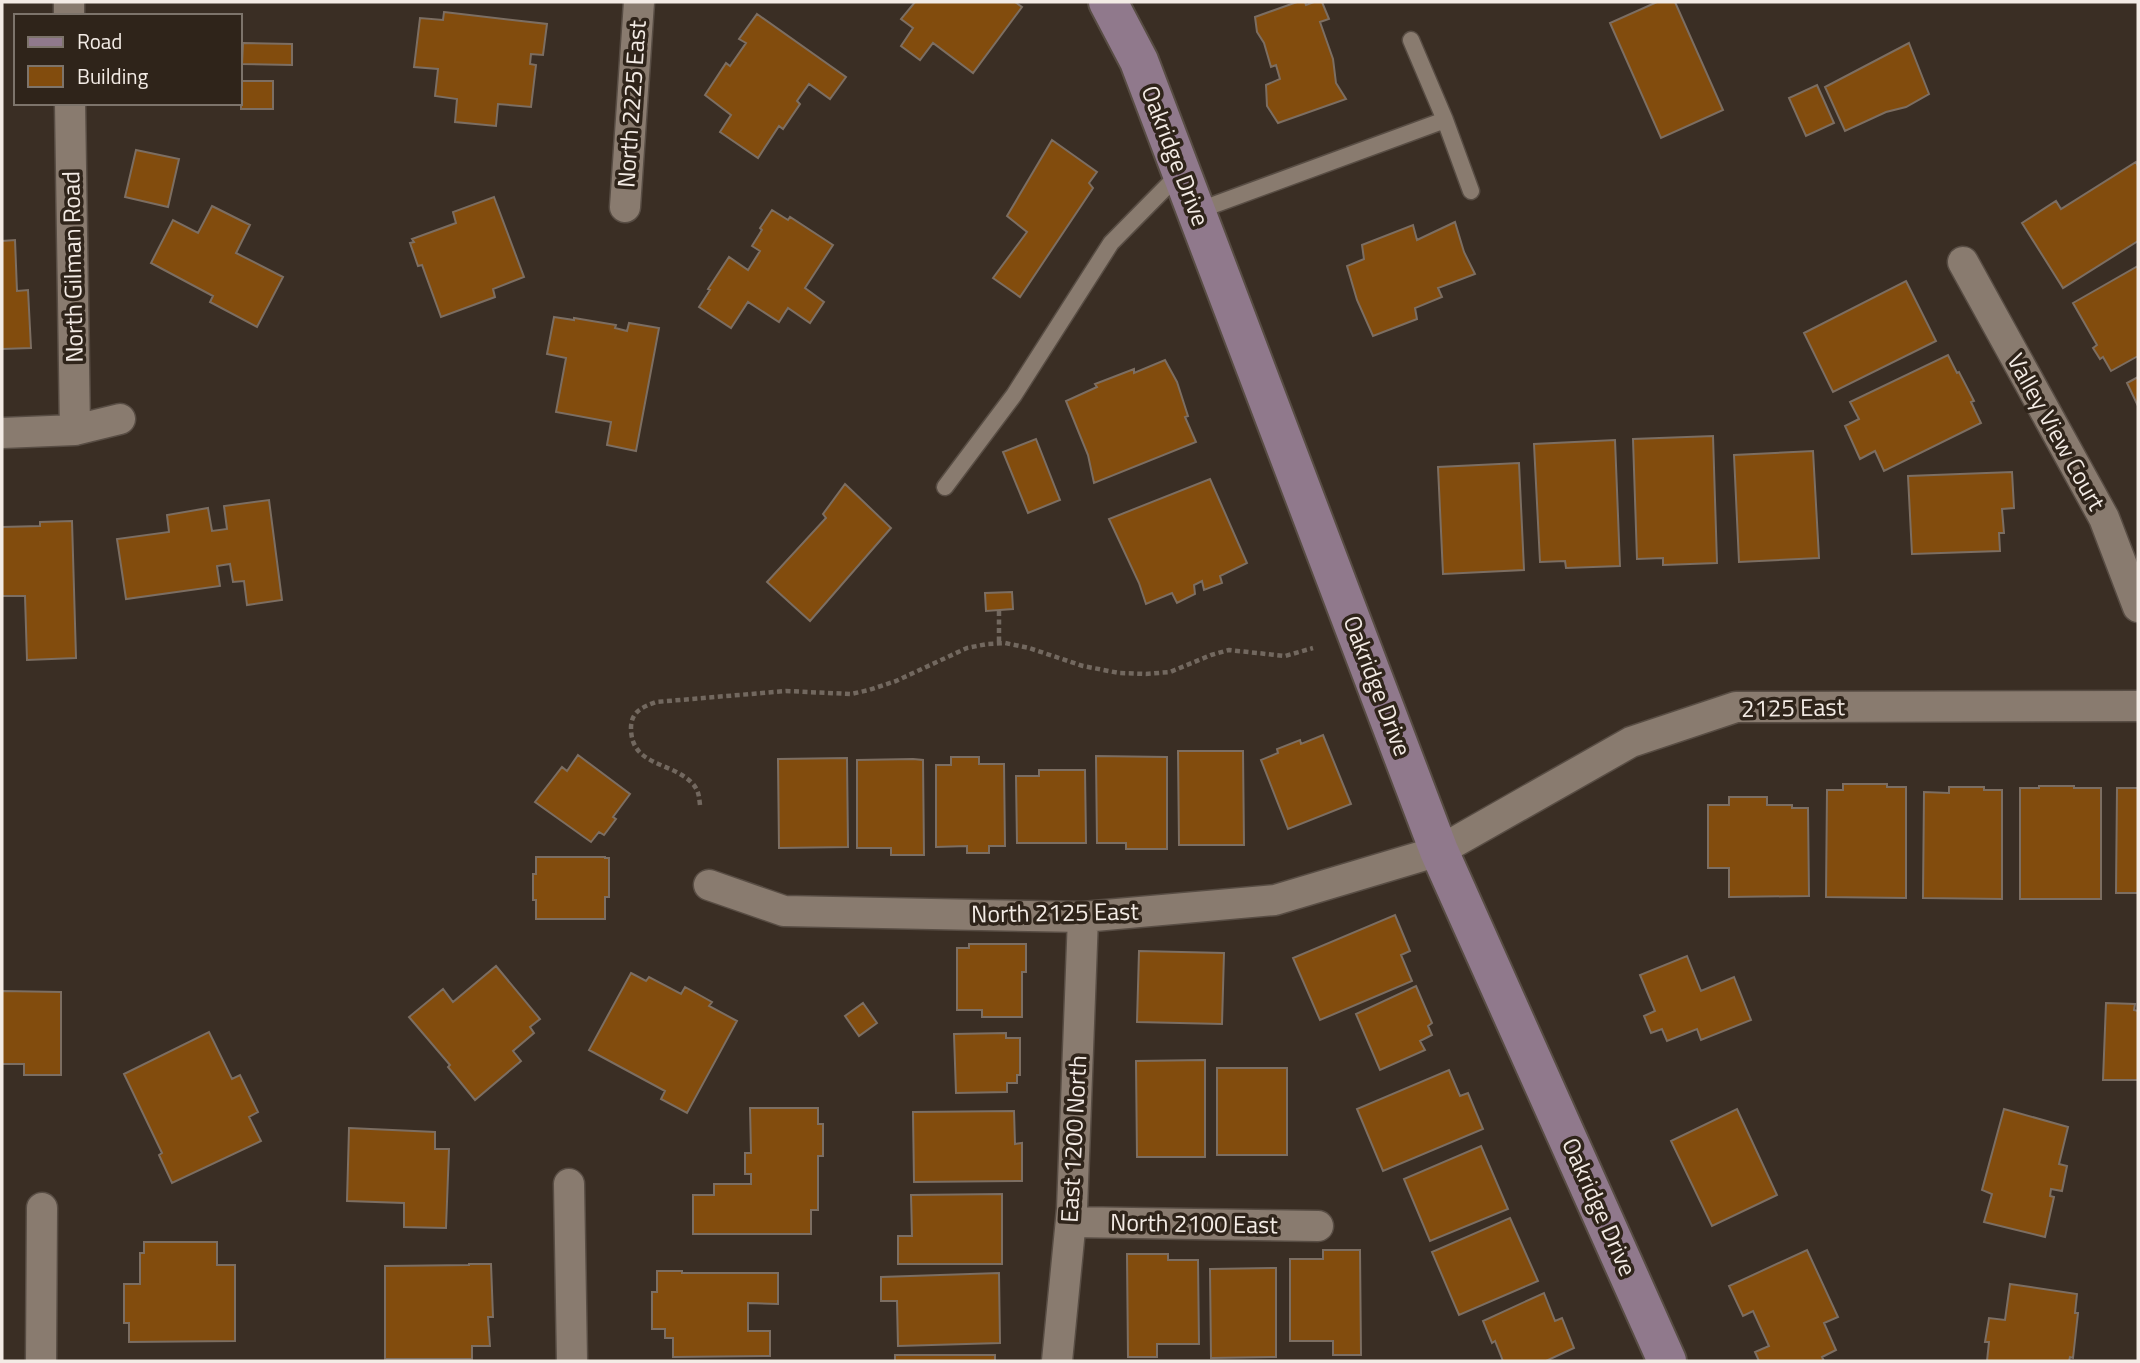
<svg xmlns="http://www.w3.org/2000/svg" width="2140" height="1363" font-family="'Titillium Web',sans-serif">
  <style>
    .building { fill: #824c0d; stroke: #7c6e62; stroke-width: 2 }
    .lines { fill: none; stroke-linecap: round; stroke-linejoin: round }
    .lane-casing { stroke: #584d44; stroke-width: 19 }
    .street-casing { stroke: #584d44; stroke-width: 33 }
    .secondary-casing { stroke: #584d44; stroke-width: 42 }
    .path { stroke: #72685f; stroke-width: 4.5; stroke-dasharray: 5 3.5; stroke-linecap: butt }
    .lane { stroke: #897b6f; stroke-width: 16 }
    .street { stroke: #897b6f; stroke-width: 30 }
    .secondary { stroke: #90798c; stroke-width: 38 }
    .labels { text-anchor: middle; stroke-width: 7; stroke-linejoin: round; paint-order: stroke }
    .street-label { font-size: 24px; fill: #f3ebe5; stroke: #2f241a }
  </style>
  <rect width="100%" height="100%" fill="#3a2e24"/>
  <!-- building -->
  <path class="building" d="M915,2h100l7,5 -49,66 -40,-30 -13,17 -19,-14 12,-18 -12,-9z
    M1297,2h8l1,3 8,-3h8l7,17 -9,3 13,37 3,24 10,16 -68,24 -11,-17 -1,-21 14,-6 -4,-14 -5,2 -7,-24 -7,-11 -2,-15z
    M1657,2h18l48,108 -62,28 -51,-115z
    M444,12l103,12 -4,31 -12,-1 -1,10 6,1 -5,42 -33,-3 -2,22 -41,-4 2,-23 -22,-3 3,-27 -24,-2 6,-49 23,2z
    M757,14l89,63 -16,22 -21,-15 -12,17 3,3 -17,25 -4,-3 -21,32 -38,-26 11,-17 -26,-20 21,-32 4,3 16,-23 -7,-4z
    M243,43l49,1v21l-50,-1z
    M1909,43l20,51 -23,13 -20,5 -41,19 -20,-44z
    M241,81h32v28h-32z
    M1817,85l17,38 -28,13 -17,-38z
    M1052,140l45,32 -8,11 4,5 -73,109 -27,-19 34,-46 -20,-16z
    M136,150l43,9 -11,48 -43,-10z
    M2136,162l2,4v75l-75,47 -41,-65 34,-22 5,8z
    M494,197l30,80 -31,12 2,8 -54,20 -19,-52 -4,1 -8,-23 4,-1 -2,-3 44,-16 -3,-11z
    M212,206l38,19 -14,28 47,24 -26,50 -47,-25 3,-6 -62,-33 22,-43 25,13z
    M772,210l16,10 2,-3 43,28 -28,43 19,14 -14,21 -22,-15 -9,14 -31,-20 -17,26 -32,-21 11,-17 -2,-1 21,-32 19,13 12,-19 -8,-5 10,-16 -2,-2z
    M1455,222l9,30 11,22 -37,14 4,9 -27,11 2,11 -44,17 -16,-36 -10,-34 17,-7 -2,-14 51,-20 4,15z
    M15,240l2,51 11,-1 3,58 -29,1v-108z
    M2138,266v90l-27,15 -8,-14 -3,2 -7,-11 4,-3 -24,-42z
    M1906,281l30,60 -103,51 -29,-59z
    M554,317l20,3v-2l42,7 -1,3 12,3 2,-8 30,5 -23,123 -29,-6 4,-23 -55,-10 10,-54 -19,-4z
    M1948,355l9,18 2,-1 15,29 -3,1 10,21 -97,48 -9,-20 -15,8 -15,-33 14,-7 -9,-17z
    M1165,360l12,22 11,34 -3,1 11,25 -102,41 -6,-28 -22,-54 31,-14 -2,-3 39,-15v4z
    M2138,377v29l-11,-23z
    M1713,436l4,127 -54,2v-7l-26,1 -4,-120z
    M1036,439l24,61 -32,13 -25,-61z
    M1615,440l5,126 -54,2 -1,-7 -25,1 -6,-118z
    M1813,451l6,107 -80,4 -5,-107z
    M1519,463l5,107 -81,4 -5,-107z
    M2012,472l2,36 -12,1 2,24h-5l1,18 -88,3 -4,-78z
    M1210,479l37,84 -27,13 2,7 -18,7 -2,-9 -8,4 1,9 -18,9 -5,-10 -26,11 -7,-21 -30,-64z
    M845,484l46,44 -81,93 -43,-39 59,-64 -3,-4z
    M269,500l13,100 -35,5 -3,-24 -11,1 -3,-18 -13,2 3,20 -94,13 -9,-60 52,-7 -2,-17 41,-7 4,23 15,-2 -3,-23z
    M72,521l4,137 -49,2 -2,-64h-23v-69l38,-1v-4z
    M1012,592l1,17 -27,2 -1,-18z
    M1323,735l28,69 -63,25 -27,-69 17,-7 -1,-4 23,-9 1,4z
    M1178,751h65l1,94h-65z
    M578,755l52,39 -17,23 3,2 -12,16 -5,-3 -8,10 -56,-40 27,-35 5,4z
    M1096,756l71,1v92h-41v-6h-29z
    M951,757h28v7h25l1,82h-16v7h-22v-7l-31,1v-82h15z
    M847,758l1,89 -69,1 -1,-89z
    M913,759l10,1 1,95h-33v-7h-34v-88z
    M1039,770h46l1,73h-69l-1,-67h23z
    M1843,784h44v3h19v111l-80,-1 1,-107h16z
    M2039,786h35v2h27v111h-81v-111h19z
    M1949,787h35v3h18v109l-79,-1 1,-106 25,1z
    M2117,788h21v105h-22z
    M1729,797h38v8h25v3h16l1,88 -80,1v-29h-21v-63h21z
    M536,857h69v1h4v39h-4v22h-69v-19h-3v-26h3z
    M1395,915l15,36 -9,4 11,26 -92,39 -27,-62z
    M969,944h57v28h-4v45h-40v-7h-25v-62h12z
    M1139,951l85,2 -2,71 -85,-2z
    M1687,956l14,35 33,-14 17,43 -50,20 -4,-11 -30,12 -5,-12 -11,4 -7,-17 11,-5 -15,-36z
    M496,966l44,53 -10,8 4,6 -21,18 8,10 -46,39 -27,-33 2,-2 -41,-48 34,-28 10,13z
    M631,973l15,8 3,-4 32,17 4,-7 27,15 -3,4 28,15 -50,92 -26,-14 4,-8 -76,-41z
    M1416,986l16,37 -4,3 4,9 -12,6 5,9 -45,20 -24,-56z
    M2,991l59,1v83h-37v-11h-22z
    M863,1003l14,20 -18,13 -14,-20z
    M2106,1003l29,1 -1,6 4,1v69h-35z
    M209,1032l23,47 8,-4 18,37 -9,5 12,24 -89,42 -13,-28 3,-2 -38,-79z
    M1006,1033v5h14v37h-3v8h-10v9l-51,1 -2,-59z
    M1205,1060v97h-68l-1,-96z
    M1217,1068h70v87h-70z
    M1449,1070l11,26 8,-3 15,36 -100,42 -26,-62z
    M750,1108h68v16h5v32h-5v54h-7v24h-118v-39h21v-11h37v-10h-6v-21h6z
    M1737,1109l40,86 -65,31 -41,-85z
    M2004,1109l64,18 -9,37 8,2 -5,25 -11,-2 -1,7 4,1 -9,40 -61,-15 8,-28 -10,-4z
    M1014,1111l1,33 7,-1v38l-108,1 -1,-70z
    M349,1128l86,4v17h14l-3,79 -42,-1v-24l-57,-2z
    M1481,1146l27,63 -78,32 -26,-62z
    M1002,1194v70h-104v-28h14l-1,-41z
    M1510,1218l28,63 -79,34 -27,-63z
    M144,1242h73v23h18v76l-106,1v-19h-5v-39h16v-31h4z
    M1323,1250h37l1,105h-28v-14h-43v-82h33z
    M1807,1250l31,67 -14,6 12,27 -14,7 2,4h-65l-4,-9 14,-6 -16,-35 -10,5 -14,-30z
    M1127,1254h41v6h30l1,84h-42v13h-29z
    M469,1264h22l2,53h-5l2,29h-18v13h-87v-93l84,-1z
    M1276,1268v89l-65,1 -1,-89z
    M657,1271h25v2h96v31l-30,-1v28h22v25l-97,1v-19h-8v-9h-13v-37h5z
    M999,1273l1,70 -102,3 -1,-45h-16v-24z
    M2010,1284l67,10 -2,19h3l-5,45 -3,-1 -1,4h-82l2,-19h-4l4,-24 16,2z
    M1544,1293l11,28 7,-3 12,30 -28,13h-43l-8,-20 -3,2 -9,-22z
    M895,1355h100v6h-100z"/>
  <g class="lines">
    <!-- lane casing -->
    <g class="lane-casing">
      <path id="lane" d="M1445,120l26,71
        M1197,211l248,-91 -34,-80
        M945,487l69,-92 97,-152 69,-70"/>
    </g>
    <!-- street casing -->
    <g class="street-casing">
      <path id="street" d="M69,2v14
        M70,103l5,327
        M625,207l14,-205
        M1963,262l141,256 34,89
        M2,433l73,-3 45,-11
        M709,885l75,26 299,6 192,-17 164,-49 192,-109 105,-35 402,-1
        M569,1184l3,177
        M1071,1222l247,4
        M41,1361l1,-153
        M1057,1361l15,-152 11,-292"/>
    </g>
    <!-- secondary casing -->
    <g class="secondary-casing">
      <path id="secondary" d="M1108,2l31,59 300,790 228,510"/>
    </g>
    <!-- path -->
    <path class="path" d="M999,611v33
      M700,805c-1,-8 -1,-14 -7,-21 -21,-23 -62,-17 -62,-56 0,-16 11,-21 25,-26l130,-11 65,3 18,-4 27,-9 71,-33 20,-4 18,-1 24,5 54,18 36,7 27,1 24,-2 41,-17 18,-5 56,6 28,-8"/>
    <!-- lane -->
    <use href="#lane" class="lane"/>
    <!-- street -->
    <use href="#street" class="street"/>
    <!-- secondary -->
    <use href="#secondary" class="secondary"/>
  </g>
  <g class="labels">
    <!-- street labels -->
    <g class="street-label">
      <text transform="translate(632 104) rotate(-86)" y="8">North 2225 East</text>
      <text transform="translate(1175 156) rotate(69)" y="8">Oakridge Drive</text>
      <text transform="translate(73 267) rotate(-91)" y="8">North Gilman Road</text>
      <text transform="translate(2056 432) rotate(61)" y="8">Valley View Court</text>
      <text transform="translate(1377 686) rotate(69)" y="8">Oakridge Drive</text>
      <text transform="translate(1793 708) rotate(-1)" y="8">2125 East</text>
      <text transform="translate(1055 913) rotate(-1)" y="8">North 2125 East</text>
      <text transform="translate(1074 1139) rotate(-87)" y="8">East 1200 North</text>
      <text transform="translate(1599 1207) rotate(66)" y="8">Oakridge Drive</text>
      <text transform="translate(1194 1224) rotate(1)" y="8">North 2100 East</text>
    </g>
  </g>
  <!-- border -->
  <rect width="2140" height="1363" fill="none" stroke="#f3ebe5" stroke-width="7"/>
  <!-- legend -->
  <rect x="14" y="14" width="228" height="91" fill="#2f241a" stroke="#7d746b" stroke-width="2"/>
  <rect x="28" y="37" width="35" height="10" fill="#90798c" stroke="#7d746b" stroke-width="2"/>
  <text x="77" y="49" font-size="21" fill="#f3ebe5">Road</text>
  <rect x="28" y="66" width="35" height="21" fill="#824c0d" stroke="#7d746b" stroke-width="2"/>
  <text x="77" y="84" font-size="21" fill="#f3ebe5">Building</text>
</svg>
